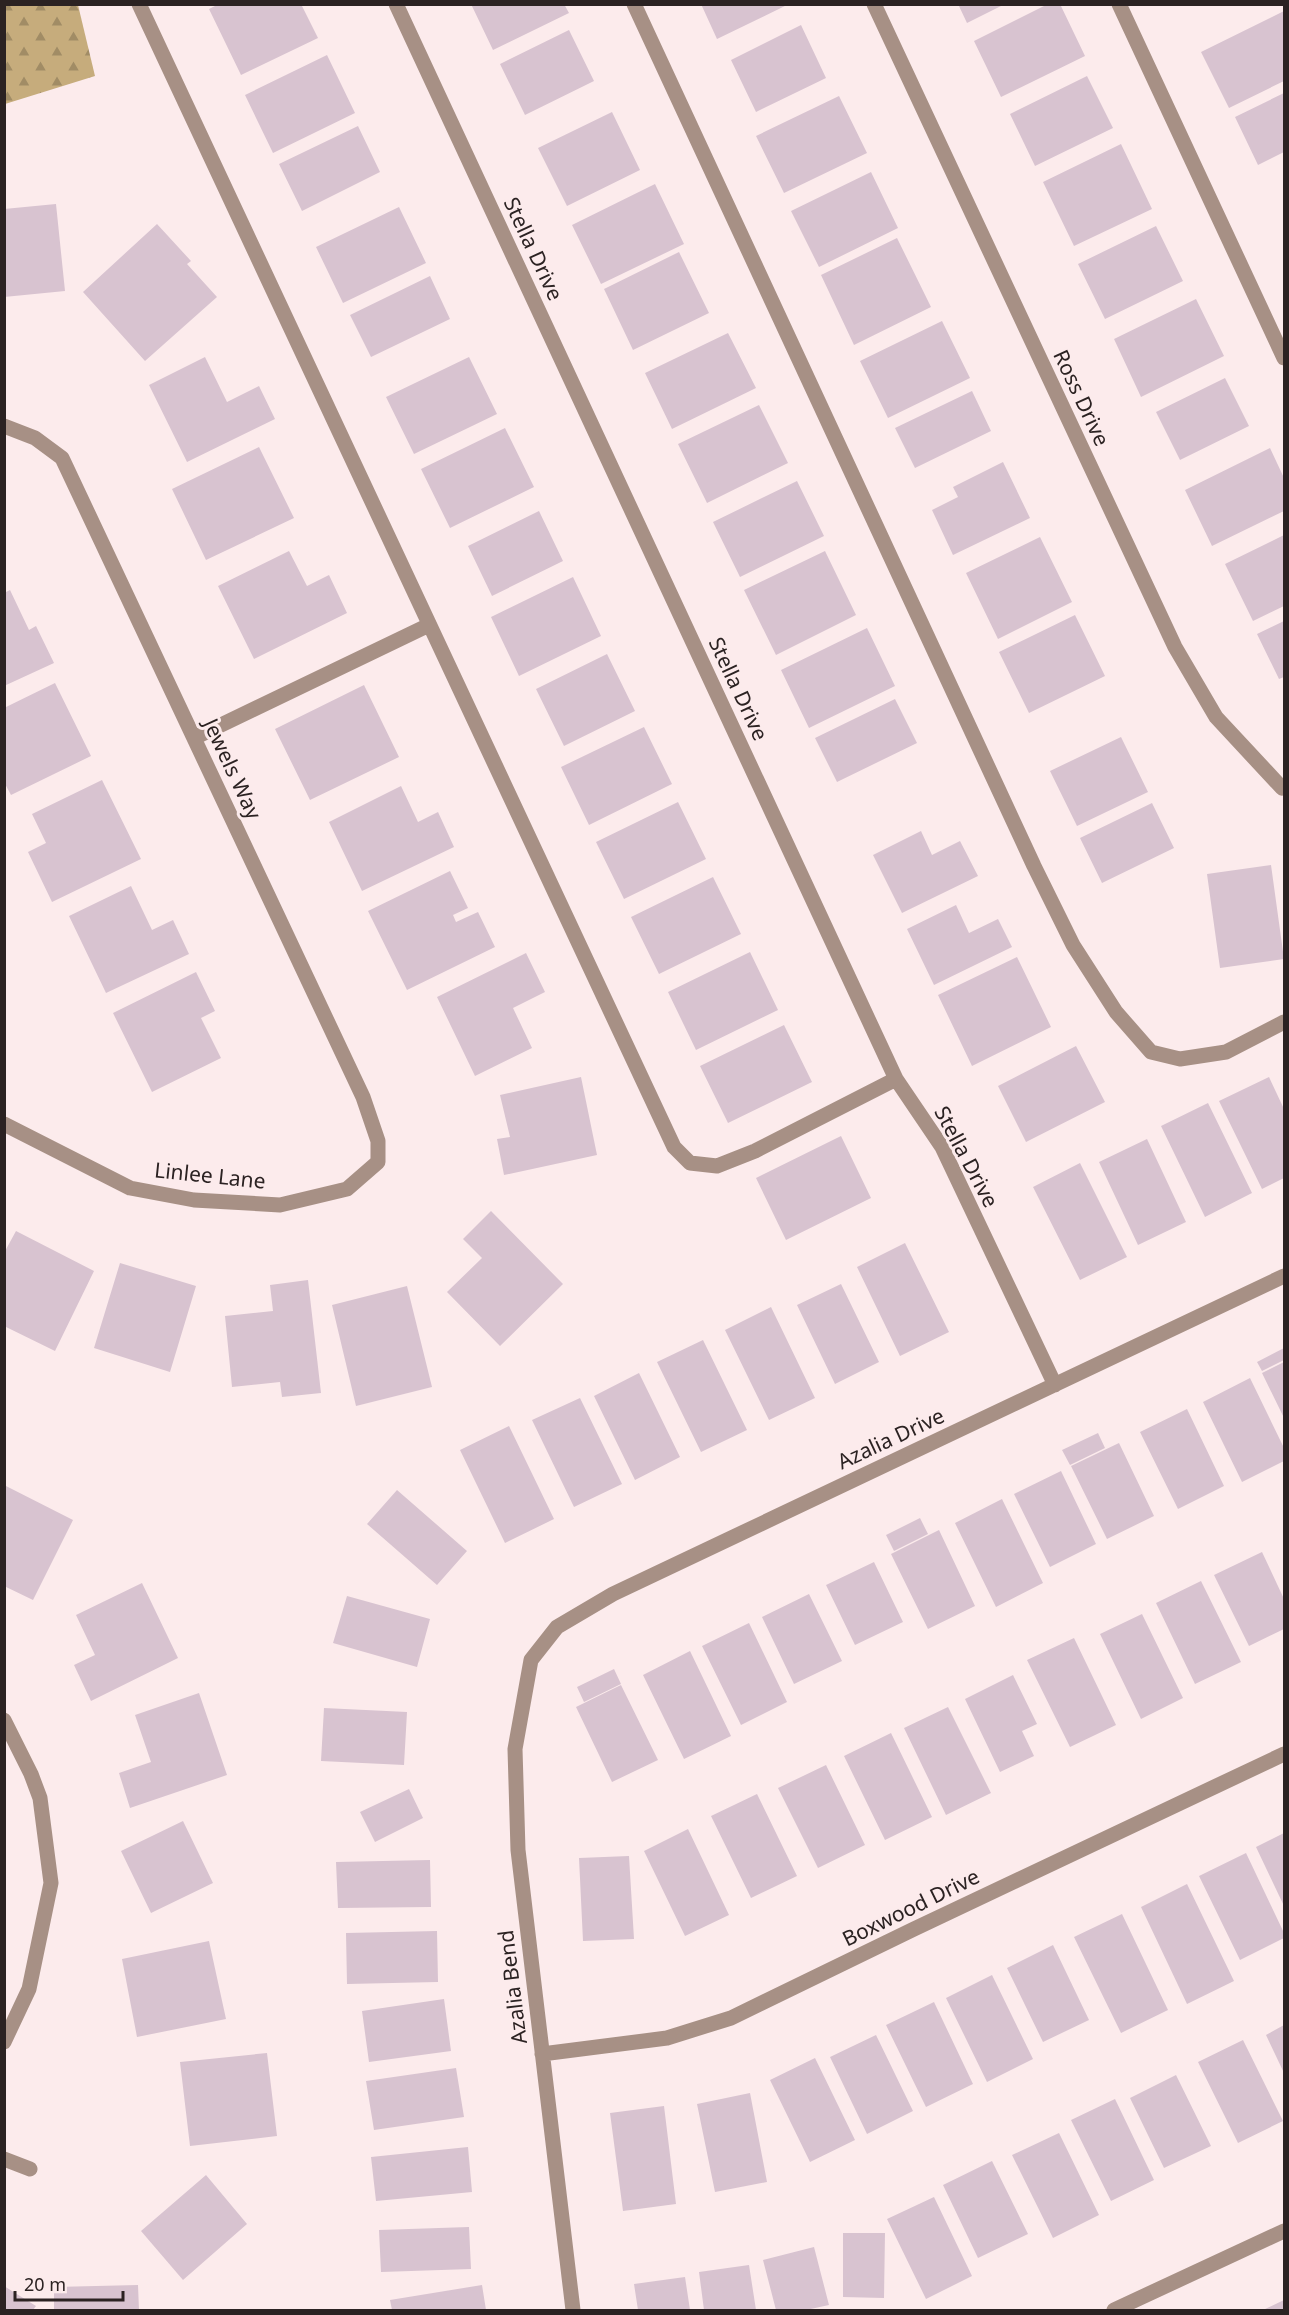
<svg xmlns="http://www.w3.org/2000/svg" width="1289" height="2315" font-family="'Noto Sans',sans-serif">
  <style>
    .forest { fill: url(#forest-firs) }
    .building { fill: #d8c3d0 }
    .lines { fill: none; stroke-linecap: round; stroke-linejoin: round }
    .minor { stroke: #a79085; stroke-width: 15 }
    .labels { text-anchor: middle; stroke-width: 6; stroke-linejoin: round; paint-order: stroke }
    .street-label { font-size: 21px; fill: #2b2222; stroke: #fcebec }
  </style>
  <defs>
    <pattern id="forest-firs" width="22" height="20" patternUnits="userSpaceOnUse" patternTransform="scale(1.5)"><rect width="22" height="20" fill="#c6ac7c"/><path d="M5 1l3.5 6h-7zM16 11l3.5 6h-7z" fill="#a18c65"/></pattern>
  </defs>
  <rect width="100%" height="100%" fill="#fcebec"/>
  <!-- forest -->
  <path class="forest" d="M5,4l73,1 17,71 -90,28z"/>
  <!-- building -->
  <path class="building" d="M219,4h82l17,34 -77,37 -32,-66z
    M471,4h93l5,9 -76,37z
    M701,4h88l-72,35z
    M958,4h47l-38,19z
    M1048,4h12l25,52 -84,41 -27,-56z
    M1284,11v70l-55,27 -28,-56z
    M801,25l25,53 -70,34 -25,-52z
    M569,30l25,51 -69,34 -25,-51z
    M327,55l28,58 -82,40 -28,-58z
    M1087,76l26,52 -78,38 -25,-52z
    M1284,93v59l-26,13 -23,-48z
    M839,96l28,57 -83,40 -28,-57z
    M612,112l28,58 -73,36 -29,-58z
    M358,126l22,46 -78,39 -23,-47z
    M1121,144l31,65 -78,37 -31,-64z
    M871,172l27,56 -79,39 -28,-56z
    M655,184l29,60 -83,40 -29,-59z
    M56,204l9,87 -61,6v-88z
    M399,207l27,56 -83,40 -27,-56z
    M157,224l34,37 -4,3 30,33 -72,64 -62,-69z
    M1156,226l27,55 -78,38 -27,-55z
    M897,238l34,69 -77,38 -33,-70z
    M679,252l30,61 -76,37 -29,-61z
    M430,276l20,43 -79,38 -21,-42z
    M1196,299l28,57 -83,41 -27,-58z
    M942,321l28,57 -82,40 -28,-57z
    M728,333l28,55 -84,41 -27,-56z
    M205,357l22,45 32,-16 16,33 -88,43 -38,-77z
    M469,357l28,57 -83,40 -28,-57z
    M1225,378l24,48 -69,34 -24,-48z
    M972,391l19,40 -76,37 -20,-40z
    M759,405l29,58 -81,40 -29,-59z
    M505,428l29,59 -84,41 -29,-59z
    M259,447l35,71 -88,42 -34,-71z
    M1270,448l14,30v33l-72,35 -27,-56z
    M1003,462l27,56 -77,37 -21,-45 26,-13 -5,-10z
    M797,481l27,55 -84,41 -27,-55z
    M539,511l24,50 -71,35 -24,-50z
    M1284,535v71l-31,15 -28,-57z
    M1040,537l32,65 -74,37 -32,-66z
    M289,551l18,35 22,-11 18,38 -93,46 -36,-73z
    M825,551l31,64 -80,40 -32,-65z
    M573,577l28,59 -82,40 -28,-59z
    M10,590l19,40 7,-4 18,37 -50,23v-93z
    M1075,615l30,61 -76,37 -30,-61z
    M1284,621v56l-5,2 -22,-45z
    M867,628l28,58 -86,42 -28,-58z
    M607,654l28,57 -71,35 -28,-57z
    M55,683l36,73 -80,39 -7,-13v-74z
    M364,685l35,72 -89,43 -35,-71z
    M895,699l22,44 -80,39 -22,-44z
    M644,727l28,57 -83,41 -28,-58z
    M1121,737l27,55 -71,34 -27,-55z
    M102,780l39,79 -89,43 -24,-50 18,-9 -14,-29z
    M401,786l17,36 20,-10 16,35 -92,44 -33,-69z
    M678,802l28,57 -82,40 -28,-57z
    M1152,803l22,45 -72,35 -22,-45z
    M921,831l11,24 28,-14 18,35 -76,37 -29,-58z
    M1271,865l13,94 -64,9 -13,-94z
    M450,871l18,37 -15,7 3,7 22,-10 17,35 -88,43 -39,-79z
    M713,877l28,57 -82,40 -28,-57z
    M131,886l21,44 21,-10 16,34 -83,39 -37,-77z
    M956,905l13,28 29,-14 14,28 -78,38 -27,-56z
    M750,952l28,58 -82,40 -28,-58z
    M526,953l19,39 -32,16 19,40 -57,28 -38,-79z
    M1017,957l34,70 -79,39 -34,-71z
    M196,972l19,39 -14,7 20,40 -69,34 -39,-79z
    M784,1025l28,57 -84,41 -28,-57z
    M1076,1046l29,56 -79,40 -28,-56z
    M581,1077l16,78 -93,20 -7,-36 13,-2 -10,-42z
    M1269,1077l15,32v69l-22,11 -43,-88z
    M1208,1103l44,90 -47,24 -44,-91z
    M841,1136l30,62 -85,42 -30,-62z
    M1147,1139l39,83 -48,23 -39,-83z
    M1080,1163l47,94 -47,23 -47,-93z
    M491,1211l72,73 -63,62 -53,-54 35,-34 -19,-19z
    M16,1231l78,40 -39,80 -51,-25v-73z
    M905,1243l44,89 -49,24 -43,-89z
    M120,1263l76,23 -26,86 -76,-24z
    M308,1280l13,113 -39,4 -2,-15 -48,5 -7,-71 48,-5 -3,-26z
    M841,1284l38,78 -44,22 -38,-79z
    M407,1286l25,101 -76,19 -24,-101z
    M771,1307l44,91 -46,22 -44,-90z
    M703,1340l44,90 -46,22 -44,-90z
    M1284,1348v12l-22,11 -5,-9z
    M1284,1362v56l-22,-45z
    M639,1373l41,84 -45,23 -41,-84z
    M1250,1378l34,70v13l-42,21 -39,-80z
    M580,1398l42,86 -48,23 -42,-87z
    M1187,1409l37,77 -46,23 -38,-77z
    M509,1426l45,93 -49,24 -45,-93z
    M1098,1433l7,15 -35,17 -8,-15z
    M1119,1443l35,73 -47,23 -36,-73z
    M1061,1471l35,73 -46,23 -36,-73z
    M4,1485l69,35 -40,80 -29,-14z
    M397,1490l70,61 -30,34 -70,-61z
    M1002,1499l41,84 -47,24 -41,-84z
    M920,1518l8,16 -34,17 -8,-16z
    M939,1530l36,76 -47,23 -37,-75z
    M1262,1552l22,47v30l-35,17 -35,-71z
    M874,1562l29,60 -48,23 -29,-60z
    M1201,1581l40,81 -46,22 -39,-81z
    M142,1583l36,75 -87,43 -17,-36 21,-10 -19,-40z
    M809,1594l33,67 -48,23 -32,-67z
    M347,1596l83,23 -13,48 -84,-24z
    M1142,1614l41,84 -42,21 -41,-85z
    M749,1623l38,79 -46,23 -39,-79z
    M1074,1638l42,87 -46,22 -43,-87z
    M690,1651l41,85 -47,23 -41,-84z
    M614,1669l7,15 -37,18 -7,-15z
    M1013,1675l24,49 -15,7 12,25 -34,16 -35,-73z
    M621,1685l37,75 -46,22 -36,-75z
    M199,1693l28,82 -97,33 -11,-35 32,-11 -16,-47z
    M948,1707l43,86 -45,22 -42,-87z
    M324,1708l83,4 -3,53 -83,-4z
    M891,1733l41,84 -47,23 -41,-84z
    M826,1765l39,80 -47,23 -40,-80z
    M409,1789l14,29 -48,24 -15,-30z
    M757,1794l40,82 -46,22 -40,-82z
    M183,1821l30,62 -62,30 -30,-62z
    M688,1829l41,86 -44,21 -41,-85z
    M1284,1833v73l-28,-59z
    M1246,1853l38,80v5l-44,22 -41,-84z
    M629,1856l5,83 -51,2 -4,-83z
    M430,1860l1,47 -93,1 -2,-46z
    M1187,1884l47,97 -47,23 -46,-97z
    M1122,1914l46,96 -47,23 -47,-96z
    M437,1931l1,51 -91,2 -1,-51z
    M209,1941l17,78 -89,18 -15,-78z
    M1053,1945l36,75 -46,22 -36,-74z
    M992,1975l41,84 -46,23 -41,-84z
    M444,1999l7,52 -82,11 -7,-51z
    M934,2002l39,82 -47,23 -40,-82z
    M1284,2025v48l-18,-38z
    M876,2035l37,76 -46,23 -37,-77z
    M1243,2040l40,81 -45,22 -40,-81z
    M267,2053l10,83 -87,10 -10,-84z
    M815,2058l40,82 -45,22 -40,-82z
    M456,2068l8,49 -90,13 -8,-49z
    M1176,2075l35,71 -47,22 -34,-70z
    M750,2093l17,89 -52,10 -18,-88z
    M1115,2099l39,81 -43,21 -40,-81z
    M664,2106l12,98 -53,7 -13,-98z
    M1059,2133l40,82 -46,23 -41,-83z
    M468,2147l4,45 -96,9 -5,-44z
    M992,2161l36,73 -50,24 -35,-73z
    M206,2175l41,49 -64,56 -42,-49z
    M934,2197l38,79 -46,23 -39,-80z
    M469,2227l2,42 -90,3 -2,-42z
    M843,2233h42l-1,65 -41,-1z
    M814,2247l15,58 -23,5h-30l-13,-50z
    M749,2265l7,45h-52l-5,-38z
    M685,2277l5,33h-52l-4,-26z
    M138,2285l1,25h-85v-23z
    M482,2285l4,25h-94l-2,-10z
    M4,2286l32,20 -3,4h-29z
    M1284,2300v10h-21z"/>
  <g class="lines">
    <!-- minor -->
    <path class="minor" d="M139,4l535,1143 16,16 27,3 38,-15 141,-72
      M396,4l500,1075 46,68 113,238
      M634,4l400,862 39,79 43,67 35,40 29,7 46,-7 58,-30
      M874,4l301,643 41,70 66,71 2,-1
      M1119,4l165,354
      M4,426l31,12 27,20 301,639 15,44v21l-31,27 -67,16 -86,-5 -64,-12 -126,-64
      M194,738l235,-113
      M4,1720l27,54 9,24 11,85 -22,106 -25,53
      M542,2054l125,-16 64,-20 183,-89 370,-175
      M4,2159l26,10
      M573,2310l-55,-460 -3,-101 16,-89 26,-33 56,-33 671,-318
      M1114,2310l170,-79"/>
  </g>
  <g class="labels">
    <!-- street labels -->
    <g class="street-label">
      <text transform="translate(533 249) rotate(65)" y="7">Stella Drive</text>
      <text transform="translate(1081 398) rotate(65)" y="7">Ross Drive</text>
      <text transform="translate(738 689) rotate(65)" y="7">Stella Drive</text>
      <text transform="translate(232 769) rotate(65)" y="7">Jewels Way</text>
      <text transform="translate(966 1157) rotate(62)" y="7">Stella Drive</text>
      <text transform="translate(210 1176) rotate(6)" y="7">Linlee Lane</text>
      <text transform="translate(891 1439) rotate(-25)" y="7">Azalia Drive</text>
      <text transform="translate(911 1908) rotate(-26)" y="7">Boxwood Drive</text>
      <text transform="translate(513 1987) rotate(-97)" y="7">Azalia Bend</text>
    </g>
  </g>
  <!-- border -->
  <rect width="1289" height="2315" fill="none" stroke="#2b2222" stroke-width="12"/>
  <!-- scale -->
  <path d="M15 2291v9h108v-9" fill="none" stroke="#2b2222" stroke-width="3"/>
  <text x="24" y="2291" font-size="18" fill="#2b2222" stroke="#fcebec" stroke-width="4.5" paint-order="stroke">20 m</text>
</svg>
